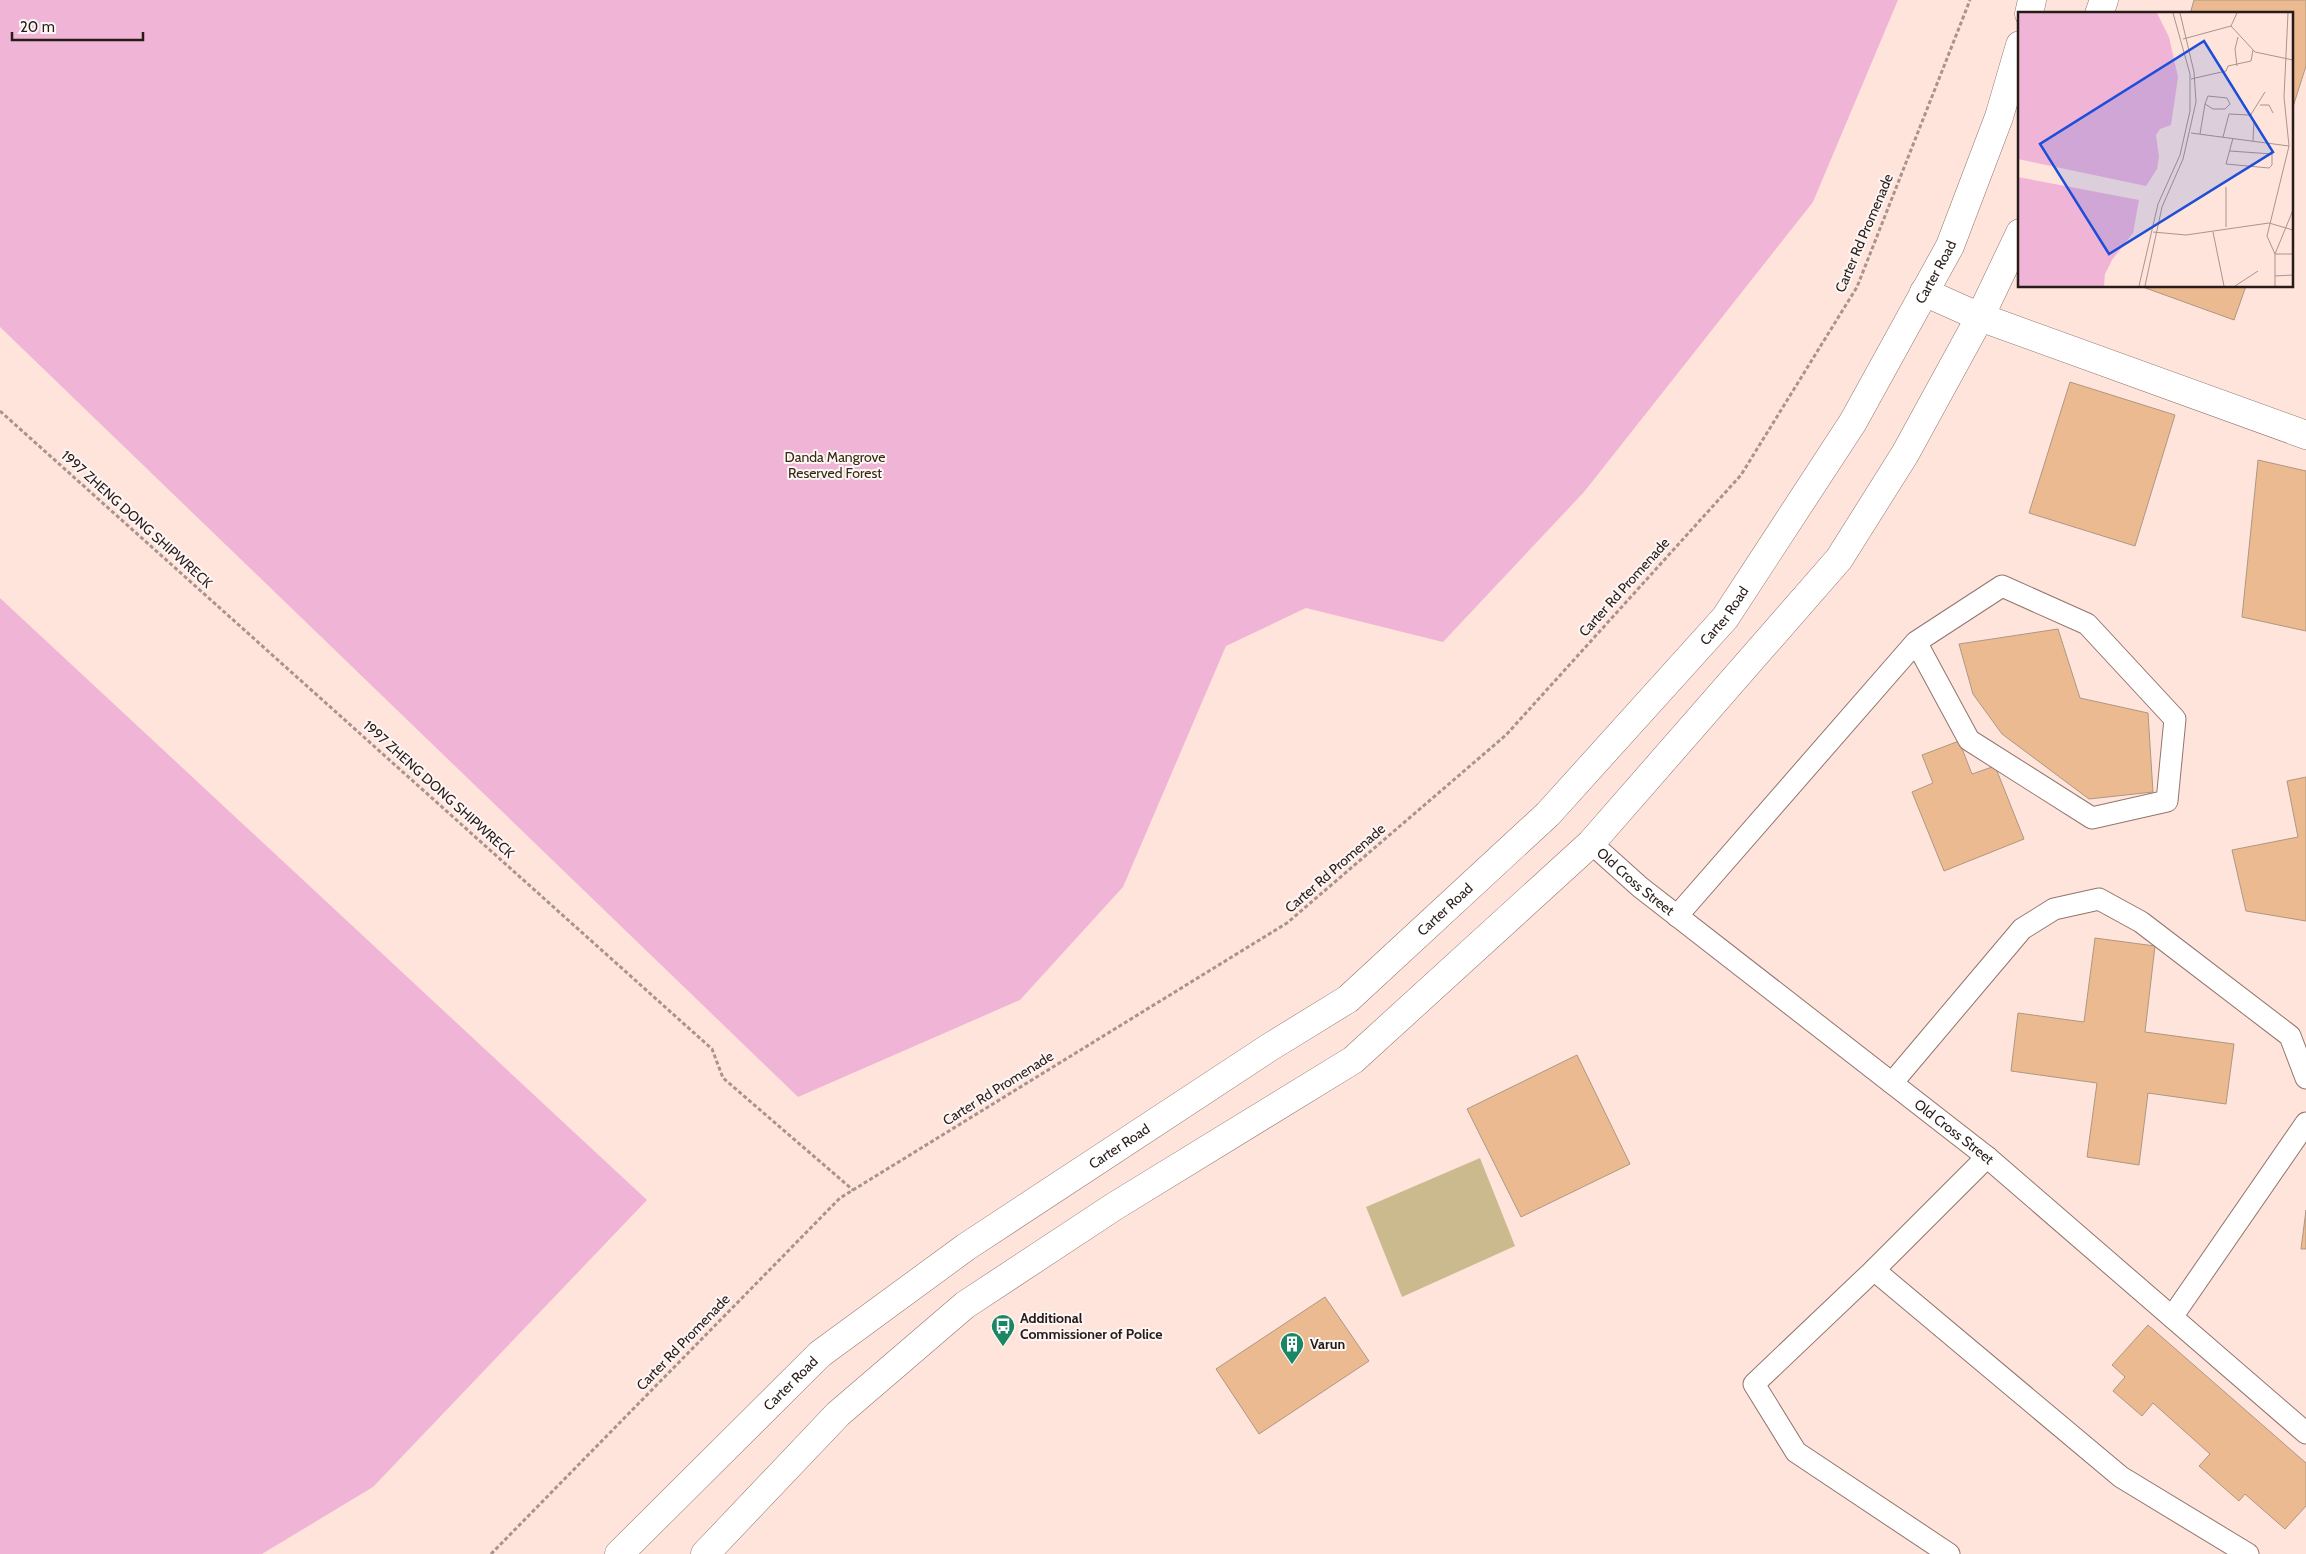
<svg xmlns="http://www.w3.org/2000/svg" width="2306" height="1554" font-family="Cabin,sans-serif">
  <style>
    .green { fill: #ccba8f }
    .water { fill: #f0b5d6 }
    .building { fill: #ebba90; stroke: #ae9783 }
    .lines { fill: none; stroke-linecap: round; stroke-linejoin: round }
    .lane-casing { stroke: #92756c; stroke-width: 23 }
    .street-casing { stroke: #92756c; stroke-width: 29 }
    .secondary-casing { stroke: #92756c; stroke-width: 29 }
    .path { stroke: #a8938d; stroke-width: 3; stroke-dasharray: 4 2.5; stroke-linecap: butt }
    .lane { stroke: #fff; stroke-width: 21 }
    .street { stroke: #fff; stroke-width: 28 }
    .secondary { stroke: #fff; stroke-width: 28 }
    .labels { text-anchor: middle; stroke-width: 4; stroke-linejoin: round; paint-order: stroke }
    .street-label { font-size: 14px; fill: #281c19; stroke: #fdf6f4 }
    .park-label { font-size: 14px; fill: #342a0f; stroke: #fdf6f4 }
    .poi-label { font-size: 14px; font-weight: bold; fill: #281c19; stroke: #fdf6f4; text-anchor: start }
    .inset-road { fill: none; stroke: #a9948e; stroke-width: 1 }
    .view { fill: #1d4ed8; fill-opacity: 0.15; stroke: #1d4ed8; stroke-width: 2.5 }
    .inset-edge { fill: none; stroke: #281c19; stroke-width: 2.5 }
  </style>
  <rect width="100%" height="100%" fill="#ffe4dc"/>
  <!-- green -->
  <path class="green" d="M1480,1158l35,88 -113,51 -36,-90z"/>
  <!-- water -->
  <path class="water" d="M0,0h1898l-85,202 -229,290 -141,150 -137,-34 -80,38 -103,241 -103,113 -222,97 -798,-770z
    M0,598l647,602 -274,287 -111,67h-262z"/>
  <!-- building -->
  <path class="building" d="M2194,0h112v66l-14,44v-96h-102z
    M2140,286h106l-12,34z
    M2070,382l105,33 -40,131 -106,-33z
    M2258,460l48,11v160l-64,-14z
    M2058,629l22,69 68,15 5,79 -64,7 -87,-65 -29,-40 -14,-50z
    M1959,741l13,33 23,-8 29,73 -80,32 -32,-79 21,-9 -11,-28z
    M2306,777v144l-60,-10 -14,-61 66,-13 -11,-56z
    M2095,938l60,8 -10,86 89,12 -8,60 -78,-11 -9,72 -52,-8 10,-74 -86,-12 7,-58 66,9z
    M1577,1055l53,109 -109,53 -54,-108z
    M2306,1210v39h-5z
    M1325,1297l44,64 -110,73 -43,-65z
    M2148,1325l158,138v43l-21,23 -40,-35 -6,7 -40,-35 11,-12 -57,-51 -11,13 -29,-25 12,-14 -13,-12z"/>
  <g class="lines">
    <!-- lane casing -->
    <g class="lane-casing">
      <g id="lane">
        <path id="s1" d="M1591,843l49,44 347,270 319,276"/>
        <path d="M1677,916l239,-274 86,-56 85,38 88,95 -8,82 -75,17 -123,-78 -53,-98"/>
        <path d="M1892,1083l130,-154 32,-20 45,-10 42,23 149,114 16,42"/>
        <path d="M1874,1270l247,207 127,77"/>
        <path d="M2172,1317l134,-194"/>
        <path d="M1949,1554l-153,-102 -42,-68 120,-114 113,-113"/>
      </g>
    </g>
    <!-- street casing -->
    <g class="street-casing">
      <path id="street" d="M1924,292l56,25 326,118"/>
    </g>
    <!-- secondary casing -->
    <g class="secondary-casing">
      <g id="secondary">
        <path d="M2029,14l3,-14"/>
        <path d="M2099,14l5,-14"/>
        <path id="s2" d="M619,1554l201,-200 146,-107 304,-200 78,-48 200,-185 177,-196 128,-196 97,-176 49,-129 21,-72"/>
        <path d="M705,1554l133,-140 127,-109 150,-99 238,-146 238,-217 248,-284 66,-105 75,-137 40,-84"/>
      </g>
    </g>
    <!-- path -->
    <path class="path" d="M0,411l712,638 11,29 130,112
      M491,1554l349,-356 447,-275 219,-188 235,-260 116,-188 113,-287"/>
    <!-- lane -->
    <use href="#lane" class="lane"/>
    <!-- street -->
    <use href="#street" class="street"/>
    <!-- secondary -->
    <use href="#secondary" class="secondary"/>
  </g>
  <!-- icons -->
  <defs>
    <g id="bus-pin" transform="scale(1.25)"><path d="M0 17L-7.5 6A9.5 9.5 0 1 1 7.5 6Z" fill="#1b8663" stroke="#fdf6f4"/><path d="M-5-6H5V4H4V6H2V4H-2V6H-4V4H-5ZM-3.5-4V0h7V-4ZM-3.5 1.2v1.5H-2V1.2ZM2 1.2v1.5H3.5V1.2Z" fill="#fff"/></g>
    <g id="building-pin" transform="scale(1.25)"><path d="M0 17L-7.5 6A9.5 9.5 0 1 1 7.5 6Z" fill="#1b8663" stroke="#fdf6f4"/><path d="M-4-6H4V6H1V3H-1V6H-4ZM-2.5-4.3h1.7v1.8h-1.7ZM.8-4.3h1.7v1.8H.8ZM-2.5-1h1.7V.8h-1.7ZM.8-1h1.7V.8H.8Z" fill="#fff"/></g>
  </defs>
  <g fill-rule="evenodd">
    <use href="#bus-pin" x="1003" y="1326"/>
    <use href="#building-pin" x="1292" y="1344"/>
  </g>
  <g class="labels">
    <!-- street labels -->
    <g class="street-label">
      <text transform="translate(1864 233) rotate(-67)" y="5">Carter Rd Promenade</text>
      <text dy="5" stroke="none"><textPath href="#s2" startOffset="1862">Carter Road</textPath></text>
      <text transform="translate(137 519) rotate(42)" y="5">1997 ZHENG DONG SHIPWRECK</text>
      <text transform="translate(1624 587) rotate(-48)" y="5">Carter Rd Promenade</text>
      <text dy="5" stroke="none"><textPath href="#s2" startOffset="1458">Carter Road</textPath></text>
      <text transform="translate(439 789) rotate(42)" y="5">1997 ZHENG DONG SHIPWRECK</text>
      <text transform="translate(1335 868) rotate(-41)" y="5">Carter Rd Promenade</text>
      <text dy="5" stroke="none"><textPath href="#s1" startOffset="59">Old Cross Street</textPath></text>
      <text dy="5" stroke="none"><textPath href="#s2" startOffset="1052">Carter Road</textPath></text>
      <text transform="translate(998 1088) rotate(-32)" y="5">Carter Rd Promenade</text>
      <text dy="5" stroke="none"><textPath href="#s1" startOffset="464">Old Cross Street</textPath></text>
      <text dy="5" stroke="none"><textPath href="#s2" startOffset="648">Carter Road</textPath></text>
      <text transform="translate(683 1342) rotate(-46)" y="5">Carter Rd Promenade</text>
      <text dy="5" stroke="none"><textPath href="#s2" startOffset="242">Carter Road</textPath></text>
    </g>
    <!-- park labels -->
    <g class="park-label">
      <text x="835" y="462">Danda Mangrove<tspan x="835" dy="16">Reserved Forest</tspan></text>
    </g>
    <!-- poi labels -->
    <g class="poi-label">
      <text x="1020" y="1323">Additional<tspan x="1020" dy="16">Commissioner of Police</tspan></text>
      <text x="1310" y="1349">Varun</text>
    </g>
  </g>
  <!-- overview -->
  <g transform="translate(2018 12)">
    <rect width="275" height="275" fill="#ffe4dc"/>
    <path d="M0,1h139l12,24 9,40 -7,48 -11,4 -4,6 3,22 -2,12 -11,17 -128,-27zM0,165l121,23 -6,33 -21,27 -7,14 -1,12h-86z" fill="#f0b5d6"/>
    <path class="inset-road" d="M213,14l24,26 38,8M165,27l48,-13 6,-13M219,54l-2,-17 3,-12M173,67l35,-8 2,-5 23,-5 2,-11M242,93h9l4,8M232,104l15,-24M173,121l98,13M182,122l5,-30 3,-8 19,2 3,6 -5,5h-12l-8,-5M205,125l6,-23 20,1 5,5 -1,21M212,139l42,3v11l-3,3 -43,-4 7,-26M208,175v40M135,220l33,3 83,-12 24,7M195,220l11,54M257,242l18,-44M257,242h18M257,264l18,-1M121,274l19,-82 22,-49 10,-44v-37l-17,-61M127,274l17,-79 21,-48 13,-57 -2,-30 -14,-59M217,274l23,-15M257,274v-32l-8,-18 22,-90 -5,-49 4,-84"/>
    <path class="view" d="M186,29l69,111 -164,102 -69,-110z"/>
    <rect width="275" height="275" class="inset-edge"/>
  </g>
  <!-- scale -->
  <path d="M12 32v8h131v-8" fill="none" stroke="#281c19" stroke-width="2.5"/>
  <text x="20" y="32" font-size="15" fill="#281c19" stroke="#fdf6f4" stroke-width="4" paint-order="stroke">20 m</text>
</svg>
